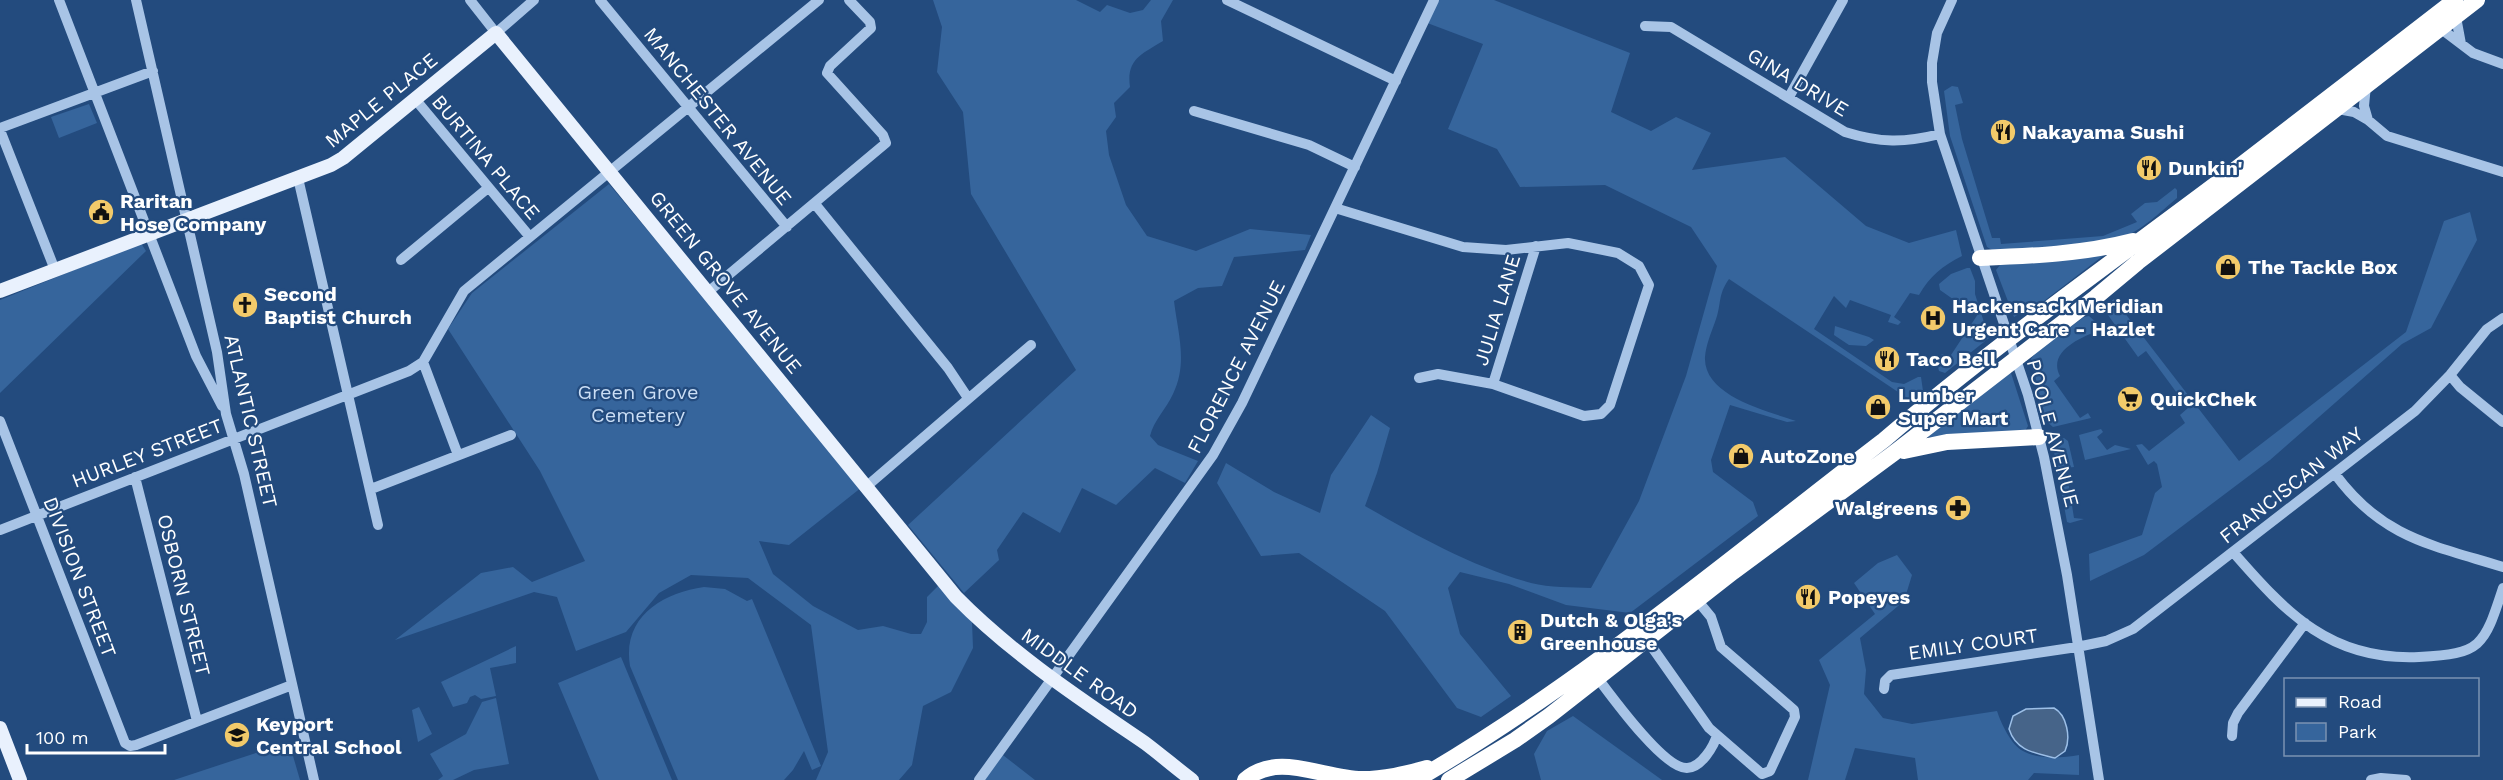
<svg xmlns="http://www.w3.org/2000/svg" width="2503" height="780" font-family="'Work Sans',sans-serif">
<rect width="100%" height="100%" fill="#234b7e"/>
<path fill="#36659c" d="M933,0H1076L1100,12L1107,5L1130,13L1143,10L1151,0H1173L1161,21L1163,41C1142,54 1126,59 1130,87L1114,103L1116,117L1106,131L1109,155L1126,205L1147,236L1196,251L1250,229L1311,235L1305,250L1234,257L1222,286L1198,288L1174,301C1178,334 1188,363 1173,394C1166,409 1154,420 1150,436L1158,445L1198,461L1185,483L1155,468L1116,505L1082,488L1060,533L1023,512L997,550L999,560L964,593L908,525L1076,370L971,194L963,112L937,72L942,27Z
M1432,0H1494L1630,53L1611,112L1651,131L1676,117L1711,133L1692,170L1785,157L1866,226L1909,243L1956,230L1962,256C1942,266 1930,276 1919,295L1910,293L1894,317L1901,322L1898,325L1888,322L1891,315L1850,300L1846,308L1834,296L1814,329L1892,382L1904,384L1918,377H1921L1923,391L1913,402L1729,279C1717,296 1722,304 1715,322C1711,333 1706,345 1705,357C1703,396 1767,411 1796,421L1787,422L1730,405L1711,460L1713,472L1753,502L1758,516L1630,613L1566,605L1509,584L1460,572L1448,588L1460,634L1511,696L1481,717L1457,708L1385,611L1299,553L1261,556L1217,483L1226,463L1274,492L1320,513L1331,475L1371,415L1390,428L1377,473L1365,506C1417,536 1473,567 1531,583C1550,588 1572,587 1591,588L1639,501L1686,376L1717,266L1691,227L1605,185L1520,187L1497,149L1448,129L1483,44L1422,21Z
M1952,86L1958,87L1963,103L1955,105L1962,139L1992,238H2000L2001,244L2103,236L2137,222L2131,214L2145,203L2157,202L2175,188L2177,190V198C2160,212 2142,231 2120,238C2082,251 2032,248 1992,250L1987,247L1950,136L1944,91Z
M89,104L97,123L59,138L51,117Z
M609,184L862,487L789,545L759,541L773,574L813,606L858,630L883,626L911,634H921L927,622V597L938,586L972,622L973,648L951,692L923,706L912,765L899,780H816L828,752L811,625L748,578L691,575L659,593L626,632L576,651L557,597L534,592L395,640L481,573L513,567L532,582L585,561L540,471L448,329L472,293Z
M2470,212L2477,240L2431,328L2402,344L2270,460L2144,555L2090,581L2089,554L2142,535L2155,493L2162,487L2157,464L2154,461L2148,465L2136,445L2142,444L2149,451L2185,423L2180,415L2188,408L2146,351L2138,357L2103,308L2114,299L2239,461L2406,332L2444,221Z
M141,243L146,251L0,393V300Z
M2104,255L2027,314L2024,311L2014,317L1996,270L2000,265Z
M1967,268H1970L1975,281V294L1989,338L1945,373L1939,371L1937,362L1942,354L1951,355L1978,314L1969,313L1967,309L1940,290L1939,284L1951,274Z
M2089,316L2098,324V331C2081,337 2047,352 2060,376L2054,381L2080,418L2088,413L2091,418L2053,427L2046,421L2031,359L2036,352L2084,317Z
M1835,326L1869,337L1874,340L1866,346L1849,345L1834,335Z
M2007,373H2011L2028,426L2025,431L2012,436L1928,437Z
M2101,429L2103,432L2097,437L2107,450L2115,445L2131,449L2085,460L2079,435Z
M2064,438L2068,441L2074,467L2066,468L2074,518L2084,519L2070,523L2067,522L2053,446L2055,441Z
M1897,555L1912,575L1904,601L1860,638L1866,670L1864,694L1883,718L1912,724L1997,711C2001,723 2011,745 2023,751C2038,760 2063,758 2079,755V775L2034,773L2028,780H1918L1915,758L1855,748L1845,780H1808L1830,685L1819,660L1875,614L1854,583L1878,563Z
M704,587L725,589L747,601L752,599L821,766L812,770L804,751L793,770L784,780H678L630,666C622,617 662,593 704,587Z
M516,646V663L490,668L496,696L481,699L475,695L470,697L467,703L453,707L441,682Z
M621,657L672,780H599L558,683Z
M496,698L509,764L474,770L453,780H438L443,776L430,754L466,734L482,702Z
M419,707L432,734L418,742L412,710Z
M1573,716L1662,780H1541L1534,754L1547,731Z
M283,744L291,749L300,780H174Z
M999,752L1035,780H978Z"/>
<path fill="#466489" stroke="#9cbfe7" stroke-width="1.5" d="M2054,708C2067,715 2071,738 2065,751L2055,758C2035,753 2016,751 2009,729L2013,716L2026,709Z"/>
<g fill="none" stroke-linecap="round" stroke-linejoin="round">
<path stroke="#a8c4e6" stroke-width="10" d="M59,0L196,356L222,406
M136,0L217,352L226,414L244,474L314,780
M470,0L496,33L534,0
M600,0L787,227
M1227,0L1396,81
M1952,0L1937,33L1932,63V82L1940,134L2028,395L2044,457L2067,575L2099,780
M2456,17L2461,44
M1645,26L1671,27L1845,132C1880,143 1904,143 1940,134
M2440,28L2473,53L2503,64
M2366,85L2364,106L2368,120
M1789,97L1843,0
M415,99L530,237
M2338,109L2354,112L2368,120L2387,136L2503,172
M1194,111L1309,145L1355,167
M0,128L153,71
M0,130L55,270
M298,178L378,525
M815,204L948,368L968,398
M1335,208L1463,247L1506,250L1568,243L1618,253L1639,266L1649,285L1610,405L1601,414L1584,416L1493,384L1438,374L1419,378
M401,260L488,188
M708,292L886,143L883,135L827,73L830,66L871,28L870,22L849,0
M423,362L458,455
M2450,375L2460,387L2503,422
M1493,384L1536,246
M0,421L125,743L130,746L136,745L292,685
M2335,474C2382,538 2432,545 2503,567
M135,477L197,721
M867,486L1031,345
M371,489L511,435
M0,530L409,371L423,362L464,291L819,0
M2233,552C2287,614 2331,661 2419,657C2482,654 2484,646 2503,588
M1647,640L1709,728L1762,774L1770,771L1795,717L1794,710L1721,647L1711,617L1697,600
M1597,677C1612,697 1664,769 1687,768C1701,768 1714,746 1717,735
M1884,689L1885,681L1891,675L2077,647L2106,641L2133,629L2415,411L2450,375L2487,329L2503,318
M2232,736L2233,723L2238,713L2305,623
M979,780L1213,455L1242,403L1434,0
M2371,780L2381,778L2406,780"/>
<path stroke="#e9f1fd" stroke-width="14" d="M0,291L331,165L343,158L496,33L956,597C1012,654 1079,698 1145,743C1161,755 1176,768 1192,780
M0,728L20,780"/>
<path stroke="#fff" stroke-width="16" d="M1980,258C2031,256 2083,254 2133,241
M1904,451L1947,442L2039,437
M1245,780C1278,751 1324,779 1362,779C1385,779 1405,774 1427,768
M1416,780C1583,683 1731,557 1884,440C1996,344 2118,258 2236,169C2309,113 2382,56 2455,0
M1449,780L1515,740L1549,716L1733,572L1894,453L2096,297L2138,262L2477,0"/>
</g>
<defs>
<g id="restaurant-disc" transform="scale(1.35)"><circle r="9.5" fill="#f2ca6a" stroke="#234b7e"/><path d="M-5-6h1v4h1v-4h1v4h1v-4h1v5L-1.5 .5V6h-2V.5L-5-1ZM5-6V6H3V1.5H1.5Q1.5-4 5-6Z" fill="#111"/></g>
<g id="civic-disc" transform="scale(1.35)"><circle r="9.5" fill="#f2ca6a" stroke="#234b7e"/><path d="M-.6-6.5H3V-4.5H.6V-3L4-1V1h2V6H-6V1h2V-1L-.6-3ZM-1.2 2.5V6h2.4V2.5Z" fill="#111"/></g>
<g id="shop-disc" transform="scale(1.35)"><circle r="9.5" fill="#f2ca6a" stroke="#234b7e"/><path d="M-5-2.5h2.3a2.7 3.5 0 0 1 5.4 0H5L5.5 6h-11ZM-1.5-2.5h3a1.5 2.3 0 0 0-3 0Z" fill="#111"/></g>
<g id="church-disc" transform="scale(1.35)"><circle r="9.5" fill="#f2ca6a" stroke="#234b7e"/><path d="M-1.2-6h2.4v3.5h3.3v2.4h-3.3V6h-2.4V-.1h-3.3v-2.4h3.3Z" fill="#111"/></g>
<g id="hospital-disc" transform="scale(1.35)"><circle r="9.5" fill="#f2ca6a" stroke="#234b7e"/><path d="M-5-5h3v3.5h4V-5h3V5h-3V1.5h-4V5h-3Z" fill="#111"/></g>
<g id="supermarket-disc" transform="scale(1.35)"><circle r="9.5" fill="#f2ca6a" stroke="#234b7e"/><path d="M-6-5.5h2.5l.6 2H6L4.5 2H-2.5L-4.4-4H-6ZM-1.5 3.2a1.3 1.3 0 1 0 .1 0ZM3 3.2a1.3 1.3 0 1 0 .1 0Z" fill="#111"/></g>
<g id="pharmacy-disc" transform="scale(1.35)"><circle r="9.5" fill="#f2ca6a" stroke="#234b7e"/><path d="M-2-6h4v4h4v4h-4v4h-4v-4h-4v-4h4Z" fill="#111"/></g>
<g id="building-disc" transform="scale(1.35)"><circle r="9.5" fill="#f2ca6a" stroke="#234b7e"/><path d="M-4-6H4V6H1V3H-1V6H-4ZM-2.5-4.3h1.7v1.8h-1.7ZM.8-4.3h1.7v1.8H.8ZM-2.5-1h1.7V.8h-1.7ZM.8-1h1.7V.8H.8Z" fill="#111"/></g>
<g id="school-disc" transform="scale(1.35)"><circle r="9.5" fill="#f2ca6a" stroke="#234b7e"/><path d="M0-5L7-2L0 1L-7-2ZM-4 1L0 2.5L4 1V4Q0 6-4 4Z" fill="#111"/></g>
</defs>
<g fill-rule="evenodd">
<use href="#restaurant-disc" x="2003" y="132"/>
<use href="#restaurant-disc" x="2149" y="168"/>
<use href="#civic-disc" x="101" y="212"/>
<use href="#shop-disc" x="2228" y="267"/>
<use href="#church-disc" x="245" y="305"/>
<use href="#hospital-disc" x="1933" y="318"/>
<use href="#restaurant-disc" x="1887" y="359"/>
<use href="#supermarket-disc" x="2130" y="399"/>
<use href="#shop-disc" x="1878" y="407"/>
<use href="#shop-disc" x="1741" y="456"/>
<use href="#pharmacy-disc" x="1958" y="508"/>
<use href="#restaurant-disc" x="1808" y="597"/>
<use href="#building-disc" x="1520" y="632"/>
<use href="#school-disc" x="237" y="735"/>
</g>
<g text-anchor="middle" stroke-width="4.5" stroke-linejoin="round" paint-order="stroke">
<g font-size="20" fill="#fff" stroke="#234b7e">
<text transform="translate(1798 82) rotate(31)" y="7">GINA DRIVE</text>
<text transform="translate(381 100) rotate(-39)" y="7">MAPLE PLACE</text>
<text transform="translate(718 116) rotate(51)" y="7">MANCHESTER AVENUE</text>
<text transform="translate(486 157) rotate(50)" y="7">BURTINA PLACE</text>
<text transform="translate(726 282) rotate(51)" y="7">GREEN GROVE AVENUE</text>
<text transform="translate(1497 310) rotate(-73)" y="7">JULIA LANE</text>
<text transform="translate(1236 367) rotate(-63)" y="7">FLORENCE AVENUE</text>
<text transform="translate(251 421) rotate(77)" y="7">ATLANTIC STREET</text>
<text transform="translate(2053 433) rotate(75)" y="7">POOLE AVENUE</text>
<text transform="translate(147 453) rotate(-21)" y="7">HURLEY STREET</text>
<text transform="translate(2291 485) rotate(-38)" y="7">FRANCISCAN WAY</text>
<text transform="translate(80 577) rotate(69)" y="7">DIVISION STREET</text>
<text transform="translate(184 595) rotate(76)" y="7">OSBORN STREET</text>
<text transform="translate(1973 644) rotate(-8)" y="7">EMILY COURT</text>
<text transform="translate(1080 673) rotate(36)" y="7">MIDDLE ROAD</text>
</g>
<g font-size="20" font-weight="bold" fill="#fff" stroke="#234b7e" text-anchor="start">
<text x="2022" y="139">Nakayama Sushi</text>
<text x="2168" y="175">Dunkin'</text>
<text x="120" y="208">Raritan<tspan x="120" dy="23">Hose Company</tspan></text>
<text x="2248" y="274">The Tackle Box</text>
<text x="264" y="301">Second<tspan x="264" dy="23">Baptist Church</tspan></text>
<text x="1952" y="313">Hackensack Meridian<tspan x="1952" dy="23">Urgent Care - Hazlet</tspan></text>
<text x="1906" y="366">Taco Bell</text>
<text x="1898" y="402">Lumber<tspan x="1898" dy="23">Super Mart</tspan></text>
<text x="2150" y="406">QuickChek</text>
<text x="1760" y="463">AutoZone</text>
<text x="1938" y="515" text-anchor="end">Walgreens</text>
<text x="1828" y="604">Popeyes</text>
<text x="1540" y="627">Dutch &amp; Olga's<tspan x="1540" dy="23">Greenhouse</tspan></text>
<text x="256" y="731">Keyport<tspan x="256" dy="23">Central School</tspan></text>
</g>
<g font-size="20" fill="#cbdef5" stroke="#234b7e">
<text x="638" y="399">Green Grove<tspan x="638" dy="23">Cemetery</tspan></text>
</g>
</g>
<rect x="2284" y="678" width="195" height="78" fill="#234b7e" stroke="#7b93b2" stroke-width="1.5"/>
<rect x="2296" y="698" width="30" height="9" fill="#e9f1fd" stroke="#7b93b2" stroke-width="1.5"/>
<text x="2338" y="708" font-size="18" fill="#ffffff">Road</text>
<rect x="2296" y="723" width="30" height="18" fill="#36659c" stroke="#7b93b2" stroke-width="1.5"/>
<text x="2338" y="738" font-size="18" fill="#ffffff">Park</text>
<path d="M27 744v9h138v-9" fill="none" stroke="#ffffff" stroke-width="3"/>
<text x="36" y="744" font-size="18" fill="#ffffff" stroke="#234b7e" stroke-width="4.5" paint-order="stroke">100 m</text>
</svg>
